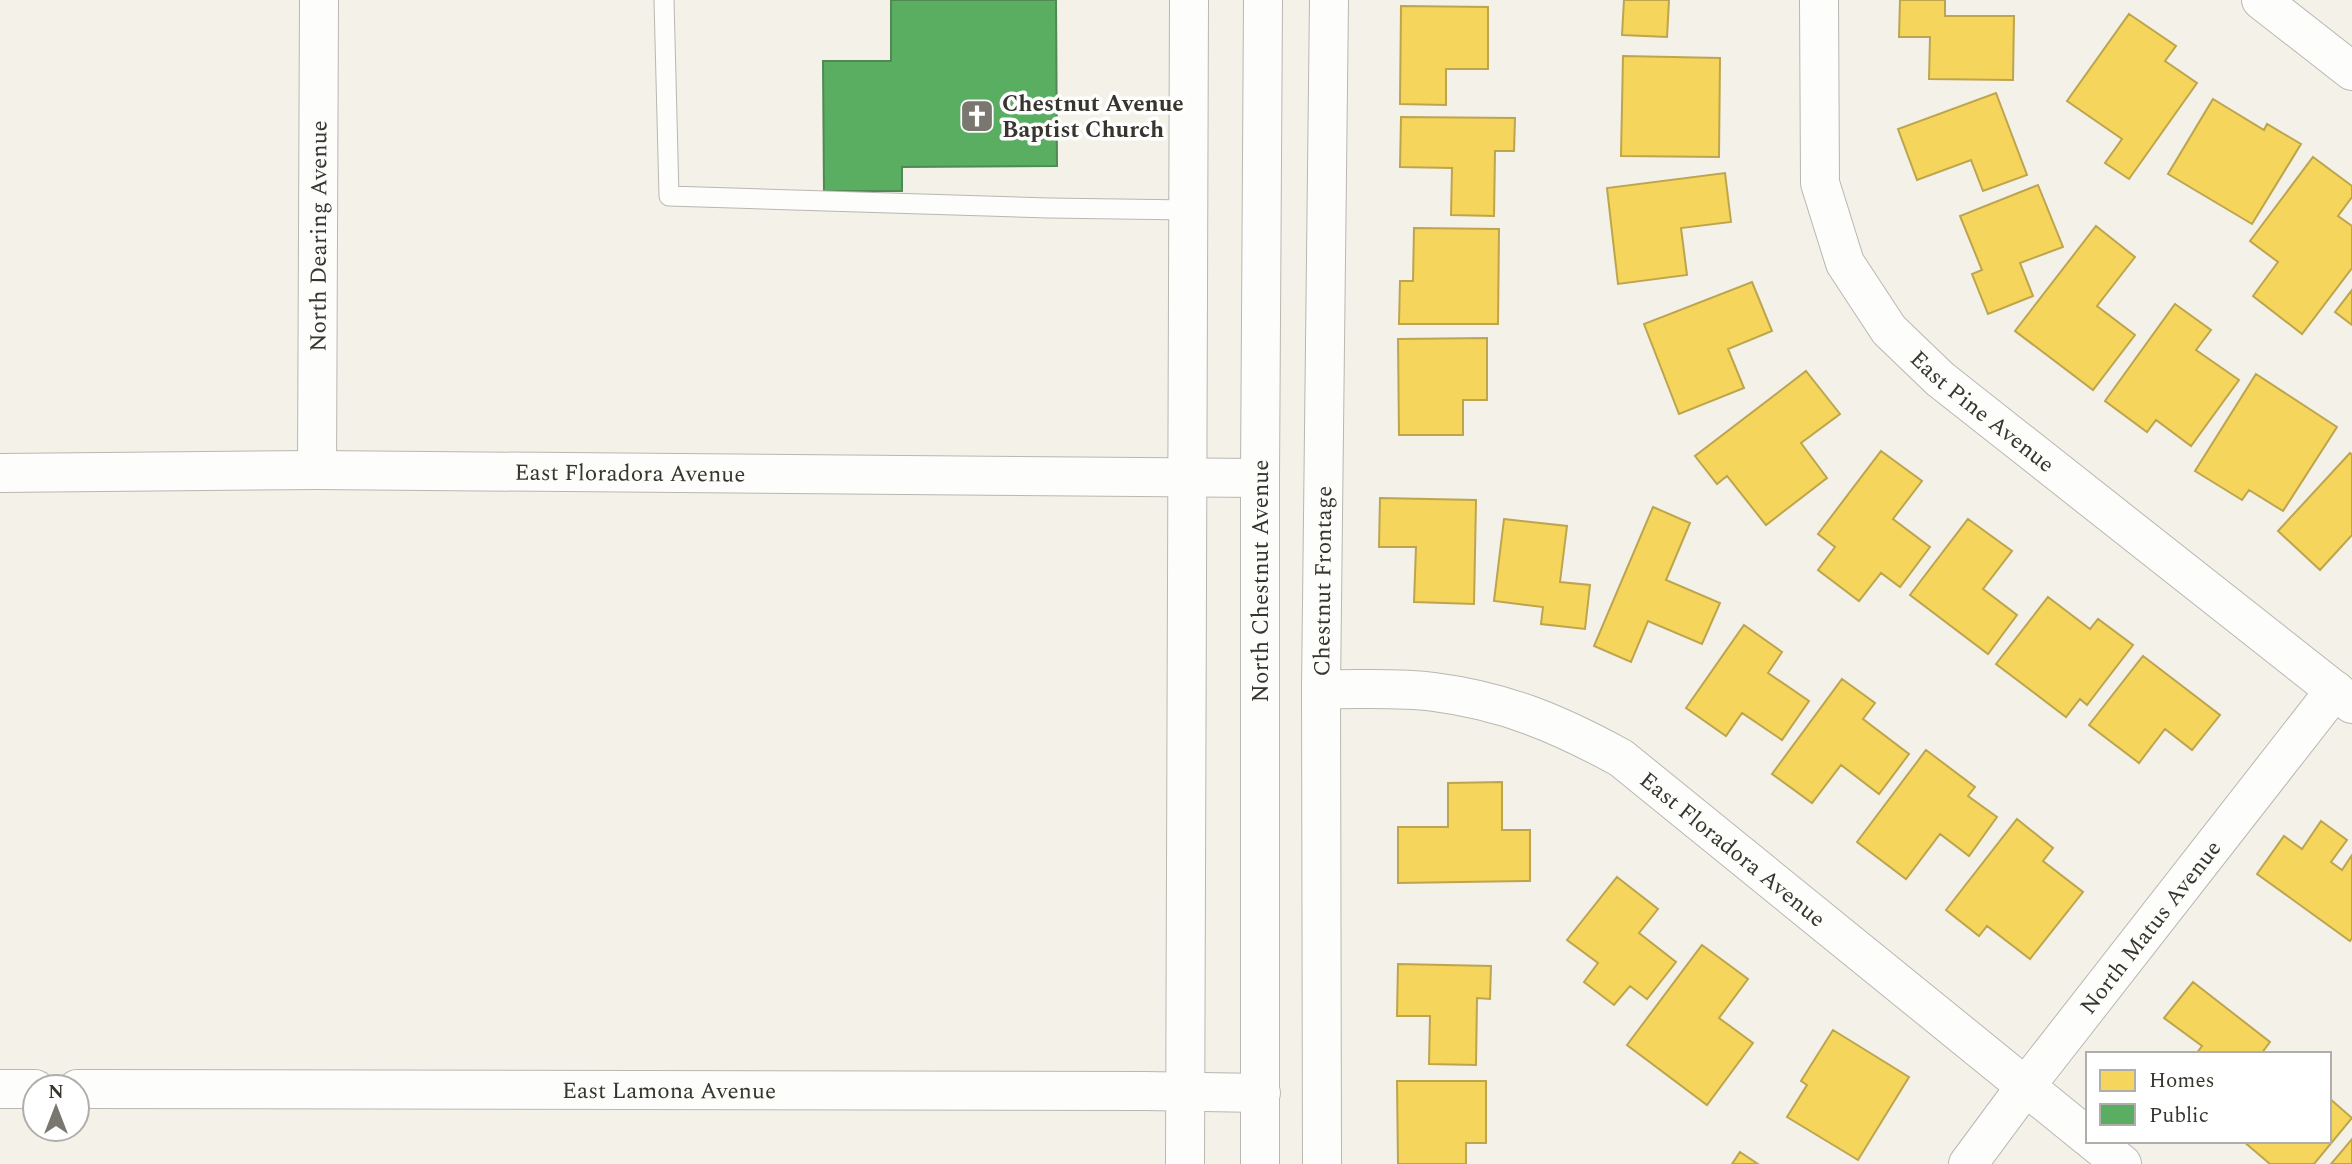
<svg xmlns="http://www.w3.org/2000/svg" width="2352" height="1164" font-family="Spectral,serif">
<rect width="100%" height="100%" fill="#f3f1e8"/>
<path fill="#f6d55c" stroke="#bda54e" stroke-width="2" d="M1624,0H1669L1667,37L1622,35Z
M1900,0H1945V16H2014L2013,80L1929,79L1930,37H1899Z
M1401,6L1488,7V69H1446V105L1400,104Z
M2129,14L2176,46L2165,61L2197,83L2129,179L2105,163L2122,139L2067,101Z
M1623,56L1720,58L1719,157L1621,156Z
M1996,93L2027,175L1983,191L1971,160L1917,180L1898,129Z
M2213,99L2264,130L2267,124L2301,144L2252,224L2168,174Z
M1401,117L1515,118L1514,151H1495L1494,216L1451,215L1452,168L1400,167Z
M2313,157L2352,186V197L2338,216L2352,226V268L2302,334L2253,296L2278,262L2250,241Z
M1725,173L1731,222L1681,228L1687,275L1618,284L1607,188Z
M2038,185L2063,247L2020,263L2033,296L1988,314L1972,274L1982,270L1960,216Z
M2096,226L2135,257L2097,306L2135,335L2093,390L2015,331Z
M1414,228L1499,229L1498,324H1399L1400,281H1413Z
M1752,282L1772,331L1728,349L1744,388L1679,414L1644,324Z
M2352,290V325L2335,312Z
M2175,304L2211,330L2196,350L2239,380L2191,446L2156,420L2147,432L2105,401Z
M1487,338V400H1463V435H1399L1398,339Z
M1806,371L1840,414L1801,443L1827,478L1766,525L1727,476L1717,484L1695,456Z
M2256,374L2337,427L2283,511L2249,490L2242,500L2195,471Z
M1881,451L1922,481L1893,519L1930,547L1900,587L1881,573L1859,601L1818,570L1835,547L1818,534Z
M2350,453L2352,455V535L2320,570L2278,531Z
M1380,498L1476,500L1474,604L1414,602L1416,547H1379Z
M1653,507L1690,523L1666,580L1720,603L1702,644L1648,621L1631,662L1594,646Z
M1504,519L1567,526L1560,582L1590,585L1585,629L1541,624L1543,607L1494,601Z
M1968,519L2012,551L1983,589L2017,615L1988,654L1910,595Z
M2048,597L2090,629L2098,619L2133,645L2087,705L2080,699L2066,717L1996,664Z
M1744,625L1782,652L1768,673L1809,701L1782,740L1742,713L1726,736L1686,708Z
M2143,656L2220,715L2192,750L2165,729L2139,763L2089,725Z
M1842,679L1875,703L1863,719L1909,754L1879,794L1841,765L1812,803L1772,774Z
M1926,750L1975,787L1968,796L1997,817L1969,856L1940,834L1906,879L1857,842Z
M1502,782V830H1530V881L1398,883V827H1448V783Z
M2017,819L2053,848L2043,861L2083,892L2030,959L1987,926L1979,936L1946,910Z
M2321,821L2347,840L2331,862L2342,870L2352,855V938L2350,941L2257,874L2284,836L2302,849Z
M1617,877L1658,909L1639,933L1676,962L1647,999L1630,986L1614,1005L1584,982L1598,963L1567,940Z
M1702,945L1748,979L1719,1018L1753,1043L1707,1105L1627,1045Z
M1398,964L1491,966L1490,999L1477,998L1476,1065L1429,1064L1430,1016H1397Z
M2193,982L2270,1042L2261,1054H2196L2202,1046L2164,1018Z
M1833,1030L1909,1077L1858,1160L1787,1117L1807,1085L1801,1081Z
M1397,1081H1486V1143H1466V1164H1398Z
M2329,1098L2352,1118L2314,1164H2270L2243,1141H2329Z
M2352,1139V1164H2331Z
M1740,1152L1758,1164H1732Z"/>
<path fill="#5aae61" stroke="#508a52" stroke-width="2" d="M891,0H1056L1057,166L902,167V191H824L823,61H891Z"/>
<g fill="none" stroke-linecap="round" stroke-linejoin="round">
<g stroke="#b9b7b0" stroke-width="21">
<path id="service" d="M664,0L669,196L1049,208L1189,210"/>
</g>
<g stroke="#b9b7b0" stroke-width="40">
<g id="minor">
<path id="s1" d="M1819,0L1820,183L1845,263L1889,330L1940,379L2352,704"/>
<path d="M2261,0L2352,71"/>
<path id="s2" d="M317,470L319,0"/>
<path id="s3" d="M0,473L317,470L1260,478"/>
<path id="s4" d="M1321,689C1358,690 1397,687 1434,692C1505,701 1559,724 1621,758L2088,1137"/>
<path d="M0,1089H35"/>
<path id="s5" d="M77,1089L1145,1091L1261,1093"/>
<path d="M2093,1141L2122,1164"/>
<path id="s6" d="M1322,1164L1321,689L1329,0"/>
<path id="s7" d="M1968,1164L2025,1087L2335,690"/>
</g>
</g>
<g stroke="#b9b7b0" stroke-width="40">
<g id="secondary">
<path d="M1185,1164L1189,0"/>
<path id="s8" d="M1260,1164V478L1263,0"/>
</g>
</g>
<use href="#service" stroke="#fdfdfc" stroke-width="19"/>
<use href="#minor" stroke="#fdfdfc" stroke-width="38"/>
<use href="#secondary" stroke="#fdfdfc" stroke-width="38"/>
</g>
<defs>
<g id="church-square" transform="scale(1.75)"><rect x="-9" y="-9" width="18" height="18" rx="4" fill="#79776f" stroke="#fff"/><path d="M-1.2-6h2.4v3.5h3.3v2.4h-3.3V6h-2.4V-.1h-3.3v-2.4h3.3Z" fill="#fff"/></g>
</defs>
<g fill-rule="evenodd">
<use href="#church-square" x="977" y="116"/>
</g>
<g text-anchor="middle" stroke-width="7" stroke-linejoin="round" paint-order="stroke">
<g font-size="23" font-weight="bold" fill="#37352e" stroke="#fff" text-anchor="start">
<text x="1002" y="111">Chestnut Avenue<tspan x="1002" dy="26">Baptist Church</tspan></text>
</g>
<g font-size="23" fill="#37352e" stroke="#fff">
<text dy="8" stroke="none"><textPath href="#s2" startOffset="234">North Dearing Avenue</textPath></text>
<text dy="8" stroke="none"><textPath href="#s1" startOffset="471">East Pine Avenue</textPath></text>
<text dy="8" stroke="none"><textPath href="#s3" startOffset="630">East Floradora Avenue</textPath></text>
<text dy="8" stroke="none"><textPath href="#s8" startOffset="583">North Chestnut Avenue</textPath></text>
<text dy="8" stroke="none"><textPath href="#s6" startOffset="583">Chestnut Frontage</textPath></text>
<text dy="8" stroke="none"><textPath href="#s4" startOffset="457">East Floradora Avenue</textPath></text>
<text dy="8" stroke="none"><textPath href="#s7" startOffset="299">North Matus Avenue</textPath></text>
<text dy="8" stroke="none"><textPath href="#s5" startOffset="592">East Lamona Avenue</textPath></text>
</g>
</g>
<rect x="2086" y="1052" width="245" height="91" fill="#ffffff" stroke="#afaeab" stroke-width="2"/>
<rect x="2100" y="1070" width="35" height="21" fill="#f6d55c" stroke="#afaeab" stroke-width="2"/>
<text x="2149" y="1087" font-size="21" fill="#37352e">Homes</text>
<rect x="2100" y="1104" width="35" height="21" fill="#5aae61" stroke="#afaeab" stroke-width="2"/>
<text x="2149" y="1122" font-size="21" fill="#37352e">Public</text>
<g transform="translate(56 1108)"><circle r="33" fill="#ffffff" stroke="#afaeab" stroke-width="2"/>
<path d="M0-5L12 26L0 18L-12 26Z" fill="#79776f"/>
<text y="-10" font-size="19" font-weight="bold" text-anchor="middle" fill="#37352e">N</text>
</g>
</svg>
